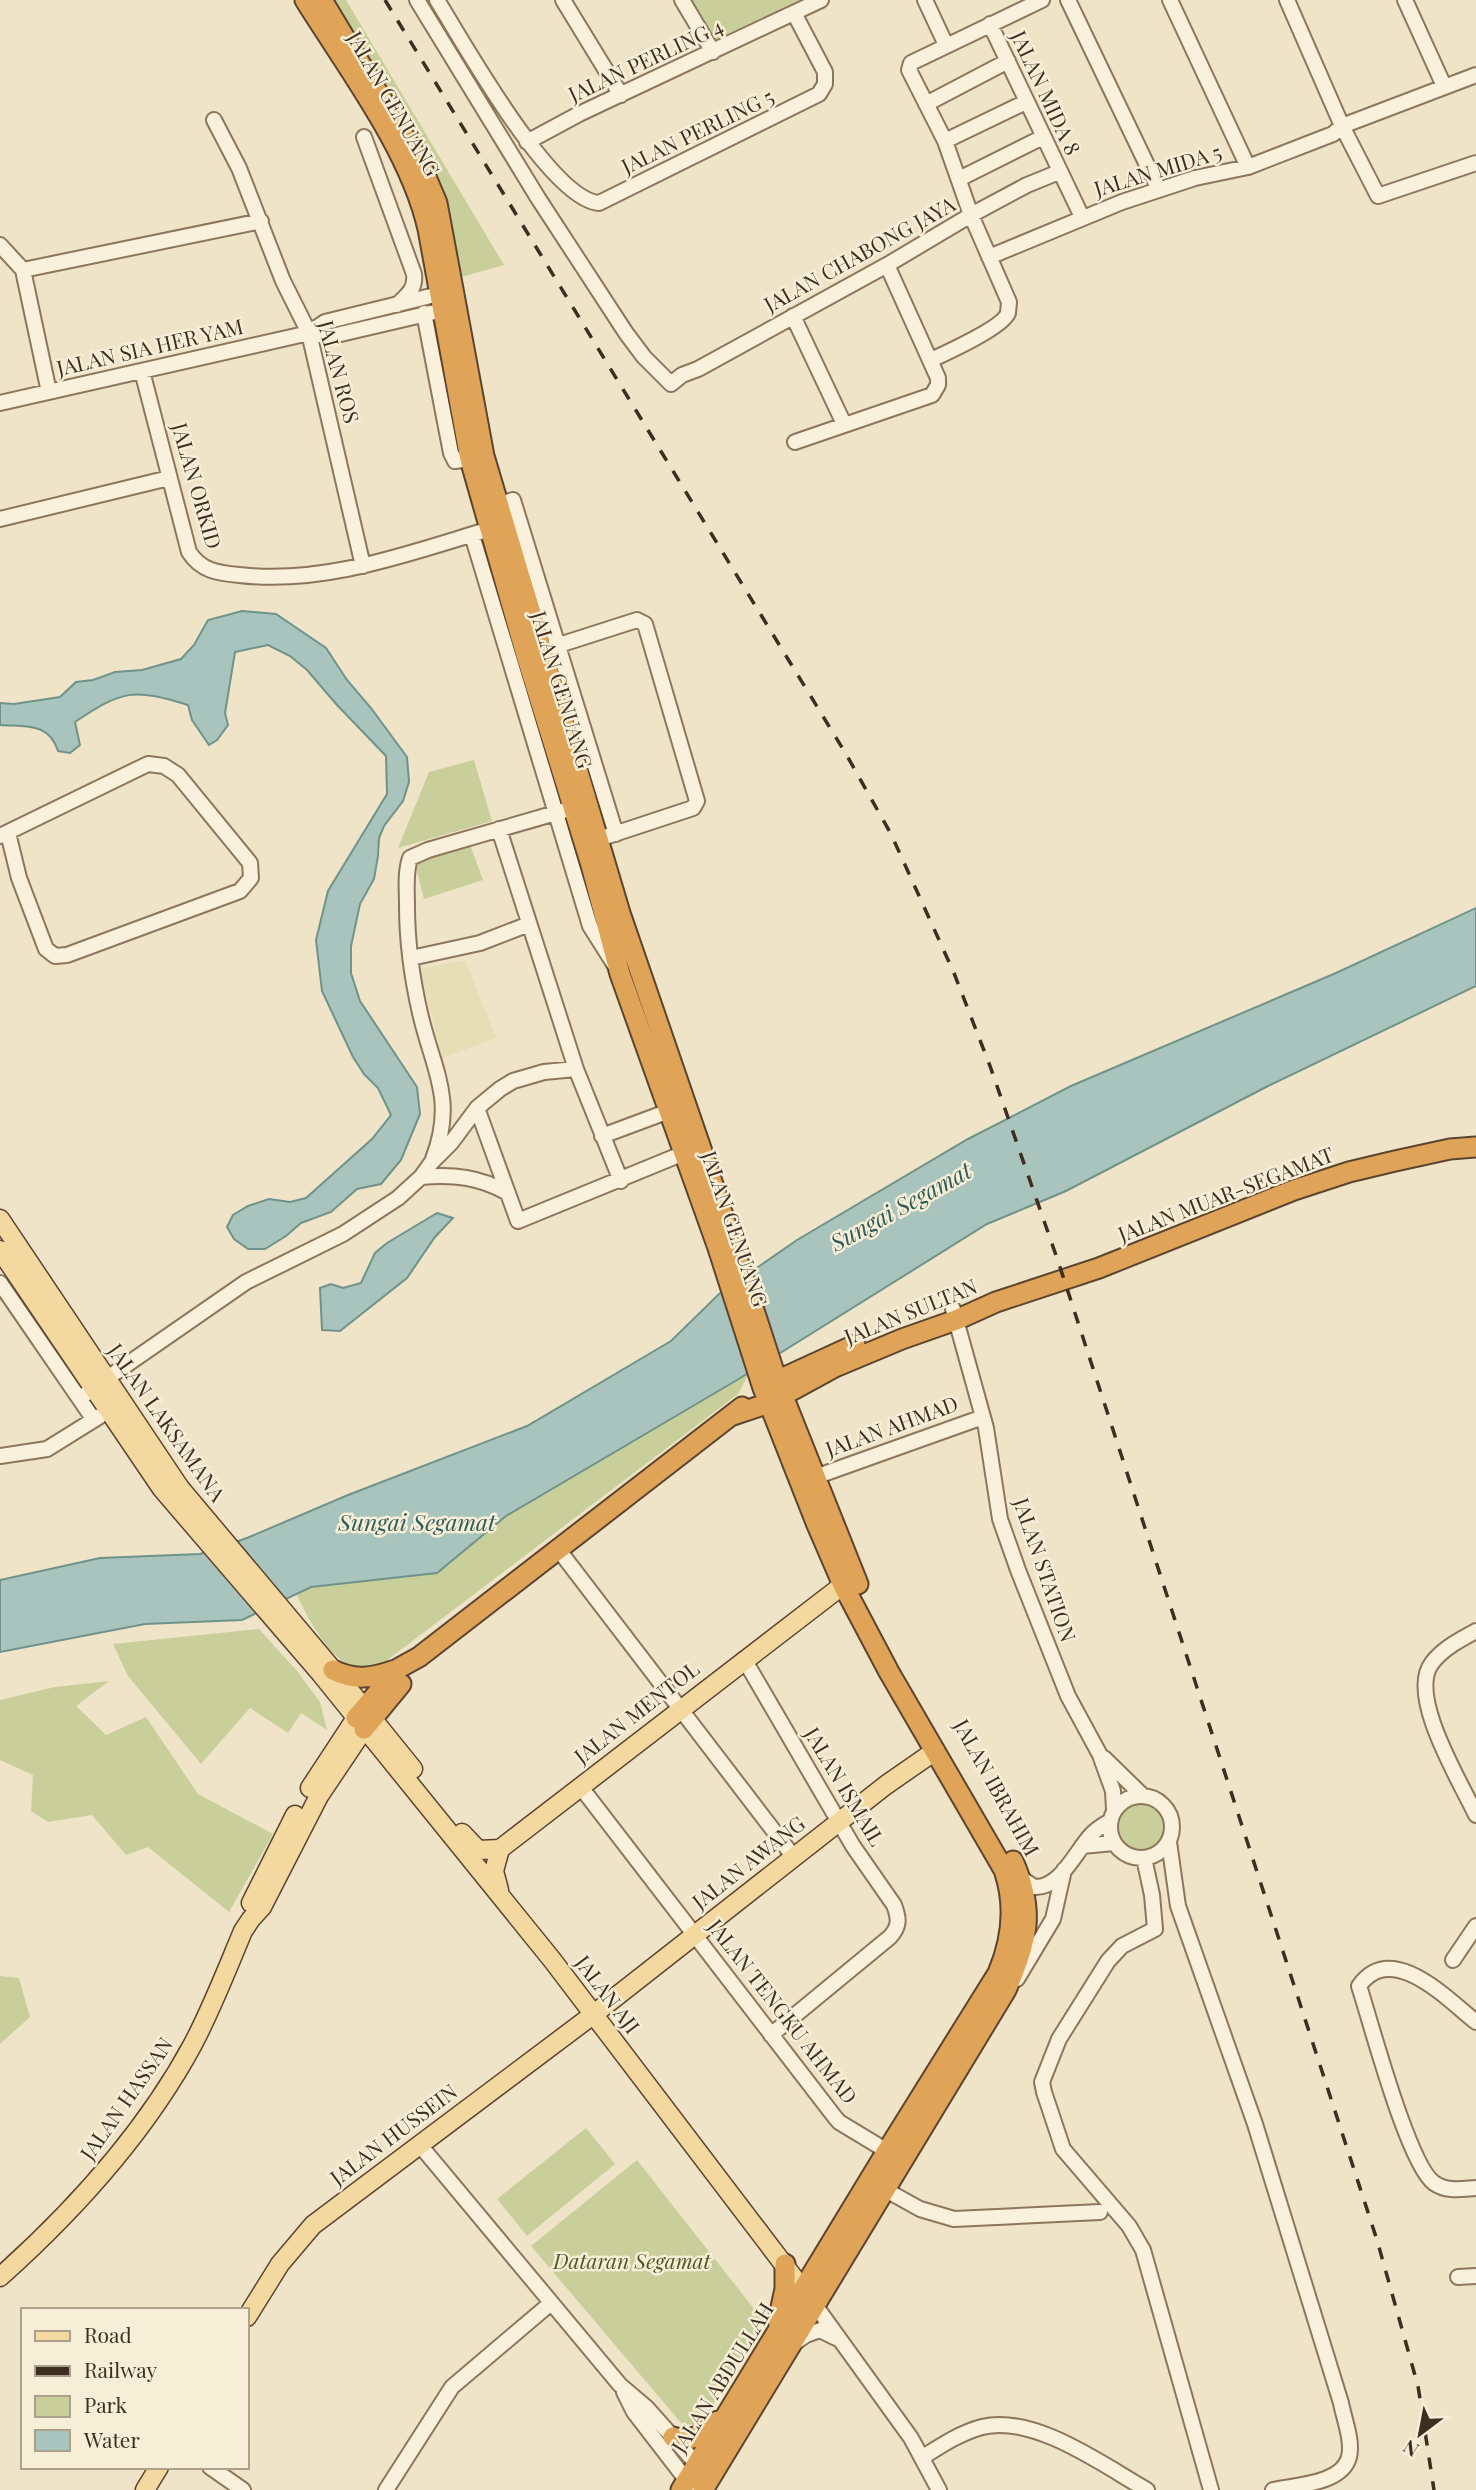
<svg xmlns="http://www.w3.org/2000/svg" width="1476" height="2490" font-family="'Playfair Display',serif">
<rect width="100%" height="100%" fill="#f0e4c8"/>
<path fill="#e6deb5" d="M465,960L496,1038L442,1058L420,969Z"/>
<path fill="#c9cf9b" d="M332,0H346L504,265L458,278L450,221L439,180Z
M688,0H800L714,41Z
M474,760L492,821L398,848L429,772Z
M470,845L483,880L424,899L415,863Z
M751,1370L738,1394L369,1674C333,1667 311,1625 297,1595L311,1587L437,1573L506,1516Z
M259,1629L297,1671L320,1702L327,1730L301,1713L288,1733L250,1708L201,1764L128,1676L113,1644Z
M109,1681L76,1706L106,1735L146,1717L198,1794L273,1834L229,1912L148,1847L126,1855L92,1815L48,1822L31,1811L33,1775L0,1760V1700L55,1687Z
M1119 1827a23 23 0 1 1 46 0a23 23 0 1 1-46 0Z
M0,1976L19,1978L30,2017L0,2044Z
M586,2128L615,2164L527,2236L497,2199Z
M637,2160L762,2319L702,2425L682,2424L531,2246Z"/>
<path fill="#a9c4bc" stroke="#6f938a" stroke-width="2" d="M242,611L276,614L326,648L347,680L371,708L407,757L409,782L403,801L384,826L379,838L378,856L374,879L360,904L351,946V973L360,1001L417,1087L420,1114L401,1160L381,1184L357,1189L331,1212L301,1223L286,1236L265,1249H248L234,1239L227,1227L233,1215L248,1206L269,1199L290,1202L306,1198L372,1139L391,1115L378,1088L364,1074L353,1057L322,991L316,940L328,891L387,794L386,756L337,705L307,670L290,656L268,645L235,652L225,713L228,725L217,740L209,745L192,720L188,705C133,688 123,690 75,722L80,745L70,753L58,751C49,722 25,727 0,725V703L14,704L60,697L76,682L93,680L115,672L142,670L181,659L194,645L208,620Z
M1476,908V986L1268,1086L1066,1191L987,1224L737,1380L506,1516L437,1573L311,1587L242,1620L145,1624L0,1652V1580L100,1558L200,1554L247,1538L348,1495L527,1426L671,1341L719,1294L797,1240L968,1139L1071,1086L1336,973Z
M437,1213L453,1218L435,1237L407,1278L340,1331L322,1330L320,1288L331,1284L343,1288L361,1283L375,1253L387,1243Z"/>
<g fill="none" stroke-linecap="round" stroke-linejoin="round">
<g stroke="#8d765c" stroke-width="18">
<path id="minor" d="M417,0L538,198L626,333L644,357L671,384L682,375L698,369L887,265L971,215L1009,302C1009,303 1008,312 1008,313C1003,327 946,353 931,360
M437,0C464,43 550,199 599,203L819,94L825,84V72L794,13
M563,0L621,95
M682,0L713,52
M925,0L946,45
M1042,0L911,63L909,70L945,141L971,215L1027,185L1059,172
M1068,0L1159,190
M1170,0L1248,167
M1287,0L1342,126L1378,196L1476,163
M1405,0L1444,86
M990,24L1082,217
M926,104L1008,61
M214,120L239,168L283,281L309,333L363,566
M364,137L414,274C416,289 407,295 397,305
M945,141L1026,102
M527,142L579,114L821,0
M959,179L1043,137
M0,245L23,270L49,392
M989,257L1122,202L1195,178L1248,167L1333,134L1342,126L1476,75
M23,270L261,221
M424,313L451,453L455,461L470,459
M793,316L844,424
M309,333L325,322L447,292
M142,371L189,552C201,571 218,573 239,575C325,585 409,553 490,529
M0,403L309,333L332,336L452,308
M795,442L932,395L938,385V378L887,265
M498,505L513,500L616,834
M0,519L169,478
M472,535L590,926L614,964
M534,653L637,620L645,624L697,801L693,808L599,839
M499,829L576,1069L621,1181
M0,836L148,764L164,766L178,775L250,863L251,878L240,891L67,955L55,956L46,949L19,878L8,833
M411,958L480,943L529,924
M477,1108L518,1221L684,1153
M602,1136L669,1111
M433,1159C456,1099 433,1070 420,1013C412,978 407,942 407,906C407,890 405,873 410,858L428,850L573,808
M421,1177C454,1174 479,1177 508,1193
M0,1283L94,1420
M953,1309L986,1428L1000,1519L1018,1570L1068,1696L1100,1755L1113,1791L1114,1810
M80,1399L93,1388L246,1282L343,1234L398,1198L421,1177L431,1163L451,1143L477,1108L500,1089L513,1081L544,1072L576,1069
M0,1456L47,1449L100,1416
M815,1477L983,1417
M558,1549L793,1856
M1476,1631C1461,1639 1442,1649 1432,1663C1407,1695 1460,1781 1476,1815
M744,1659L853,1846L894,1905C899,1918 900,1926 890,1937L771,2035
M1104,1758L1142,1795
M580,1786L834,2116L839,2122L887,2151
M1110 1827a31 31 0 1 1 62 0a31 31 0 1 1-62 0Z
M1169,1842L1178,1906L1255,2124L1341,2403C1344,2419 1353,2441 1349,2457C1342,2484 1296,2485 1273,2490
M1082,1846L1114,1843
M1144,1858L1152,1895L1155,1929L1122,1946L1108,1961L1059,2039L1042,2082L1044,2092L1063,2149L1129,2226L1143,2250L1211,2490
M1021,1878L1034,1887C1060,1889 1076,1851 1091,1835C1096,1829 1103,1825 1110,1821
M1453,1960L1476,1926
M1017,1979L1053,1919L1064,1870
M1476,2022C1447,1999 1392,1940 1359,1986C1371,2023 1408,2164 1434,2183C1447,2192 1461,2189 1476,2188
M419,2144L620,2385L646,2407L702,2470
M884,2189L920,2209L954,2219L1100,2212
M1458,2277L1476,2276
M815,2305L911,2438L939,2490
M796,2342L806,2335L820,2330L836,2338
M624,2392L634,2412L691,2486
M923,2457C942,2445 960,2433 982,2427C1034,2414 1103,2465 1147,2490
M210,2467L243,2490
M386,2490L452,2387L551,2303"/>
</g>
<g stroke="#5b4430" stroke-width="21">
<path id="major" d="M0,1219L180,1488L333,1670L413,1769
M0,1250L162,1489L321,1674L553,1961L810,2299
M310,1788L356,1718
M462,1833L478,1850L500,1849
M499,1890L494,1871L500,1849L843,1585
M251,1903L295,1815
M0,2277C76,2209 145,2133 193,2044C212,2008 227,1969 243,1931L251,1919L262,1907L319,1796L364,1729
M247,2317L280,2264L313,2225L594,2014L886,1785L935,1751
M145,2490L159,2467"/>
</g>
<g stroke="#5b4430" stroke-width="23">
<path id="highway" d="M305,0C348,69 410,150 428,229L470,459L526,655L591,865L620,974L718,1248L763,1388L817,1525L843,1585L889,1672L1004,1870C1016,1905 1012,1940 998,1973L887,2151L681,2490
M322,0L420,163L437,203L484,456L620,913L706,1163L777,1381L858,1584
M768,1385L855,1345
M733,1415L769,1403L835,1367L902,1339L956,1320L996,1302L1099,1268L1294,1190L1349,1172L1395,1161L1450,1149L1476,1147
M333,1670C355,1681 372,1678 395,1670
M356,1718L399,1668L419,1657L742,1407
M364,1729L401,1684
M778,2321L785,2289V2264
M673,2437C691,2444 704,2433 718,2421
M703,2490L1006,1990C1028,1941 1035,1910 1013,1861"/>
</g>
<use href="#minor" stroke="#faf1dc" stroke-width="14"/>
<use href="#major" stroke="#f3d9a0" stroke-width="18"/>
<use href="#highway" stroke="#e0a458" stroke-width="19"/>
<path stroke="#3d2e20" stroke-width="3.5" stroke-dasharray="12 12" stroke-linecap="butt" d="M385,0L846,754L891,834L954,973L990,1066L1058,1261L1377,2240L1418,2386L1434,2490"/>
</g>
<g text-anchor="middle" stroke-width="5" stroke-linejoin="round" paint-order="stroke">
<g font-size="21" fill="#3d2e20" stroke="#f7eed8">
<text transform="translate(646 61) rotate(-25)" y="7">JALAN PERLING 4</text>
<text transform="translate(1045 93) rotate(65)" y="7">JALAN MIDA 8</text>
<text transform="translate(393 104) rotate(60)" y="7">JALAN GENUANG</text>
<text transform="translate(698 132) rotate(-26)" y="7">JALAN PERLING 5</text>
<text transform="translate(1158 171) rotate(-17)" y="7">JALAN MIDA 5</text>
<text transform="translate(860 255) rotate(-29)" y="7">JALAN CHABONG JAYA</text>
<text transform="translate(150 348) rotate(-13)" y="7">JALAN SIA HER YAM</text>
<text transform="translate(338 372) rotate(75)" y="7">JALAN ROS</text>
<text transform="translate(196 486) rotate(74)" y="7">JALAN ORKID</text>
<text transform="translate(561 690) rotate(73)" y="7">JALAN GENUANG</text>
<text transform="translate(1226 1195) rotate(-21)" y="7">JALAN MUAR-SEGAMAT</text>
<text transform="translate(734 1229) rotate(71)" y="7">JALAN GENUANG</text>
<text transform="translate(911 1312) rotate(-22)" y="7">JALAN SULTAN</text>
<text transform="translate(166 1423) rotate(55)" y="7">JALAN LAKSAMANA</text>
<text transform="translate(892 1427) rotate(-20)" y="7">JALAN AHMAD</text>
<text transform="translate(1044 1570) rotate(71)" y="7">JALAN STATION</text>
<text transform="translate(637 1713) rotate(-38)" y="7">JALAN MENTOL</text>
<text transform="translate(844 1787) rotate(59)" y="7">JALAN ISMAIL</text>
<text transform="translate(996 1788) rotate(61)" y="7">JALAN IBRAHIM</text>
<text transform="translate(749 1863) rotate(-38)" y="7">JALAN AWANG</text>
<text transform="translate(607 1995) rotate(53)" y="7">JALAN AJI</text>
<text transform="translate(782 2012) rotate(52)" y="7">JALAN TENGKU AHMAD</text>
<text transform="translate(127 2099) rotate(-55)" y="7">JALAN HASSAN</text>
<text transform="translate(394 2135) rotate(-37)" y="7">JALAN HUSSEIN</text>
<text transform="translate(723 2378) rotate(-58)" y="7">JALAN ABDULLAH</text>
</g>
<g font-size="21" font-style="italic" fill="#4d5a26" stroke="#f7eed8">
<text x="632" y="2269">Dataran Segamat</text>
</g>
<g font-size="23" font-style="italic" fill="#2f5d5a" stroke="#f7eed8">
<text transform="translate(901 1207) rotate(-29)" y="8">Sungai Segamat</text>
<text x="417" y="1531">Sungai Segamat</text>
</g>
</g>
<rect x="21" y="2308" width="228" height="161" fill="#f7eed8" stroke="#ada18e" stroke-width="2"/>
<rect x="35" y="2331" width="35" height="10" fill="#f3d9a0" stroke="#ada18e" stroke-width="2"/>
<text x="84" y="2343" font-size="21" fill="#3d2e20">Road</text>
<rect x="35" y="2366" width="35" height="10" fill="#3d2e20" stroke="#ada18e" stroke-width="2"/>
<text x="84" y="2378" font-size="21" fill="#3d2e20">Railway</text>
<rect x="35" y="2396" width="35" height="21" fill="#c9cf9b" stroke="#ada18e" stroke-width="2"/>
<text x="84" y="2413" font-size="21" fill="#3d2e20">Park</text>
<rect x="35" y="2430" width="35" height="21" fill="#a9c4bc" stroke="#ada18e" stroke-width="2"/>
<text x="84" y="2448" font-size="21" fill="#3d2e20">Water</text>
<g transform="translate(1420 2434) rotate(212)" stroke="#f7eed8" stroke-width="5" paint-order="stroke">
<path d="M0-5L12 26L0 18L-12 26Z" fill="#3d2e20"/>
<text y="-10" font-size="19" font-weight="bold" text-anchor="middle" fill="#3d2e20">N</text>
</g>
</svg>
